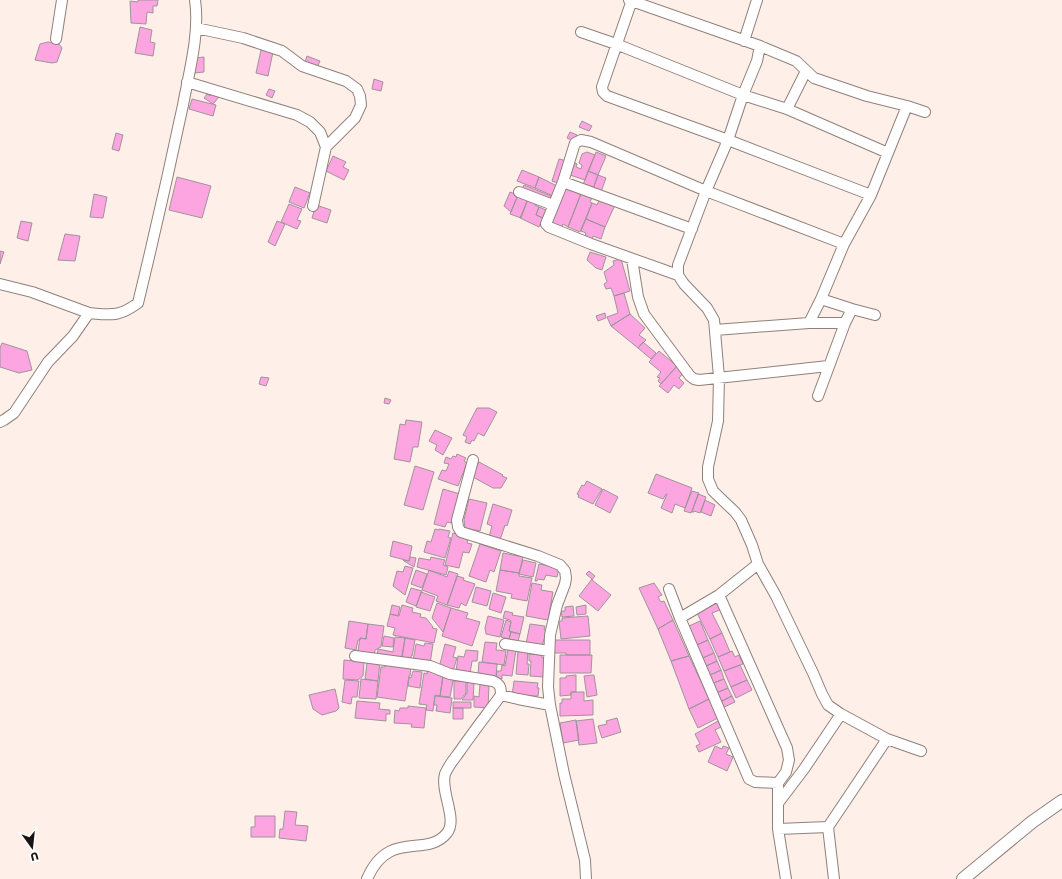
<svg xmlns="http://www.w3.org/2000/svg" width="1062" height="879" font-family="Poppins,sans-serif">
<rect width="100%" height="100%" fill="#ffefe9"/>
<path fill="#fda5e0" stroke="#a0939b" d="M138,0H158L157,6H153V13L147,12L146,24L131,23L130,1L138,2Z
M140,27L152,30L150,42L155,43L153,56L135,53Z
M48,42L59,44L62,48L57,62L52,63L35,60L40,44Z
M261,50L273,52L268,76L256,73Z
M307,56L320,61L316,70L304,65Z
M204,57V72L195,73V58Z
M374,79L383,82L381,91L372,89Z
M269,89L275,91L272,98L266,95Z
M212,92L219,97L213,104L204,98L207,94L210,96Z
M192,99L216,105L213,116L189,109Z
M582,121L592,126L589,131L579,127Z
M570,132L577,135L574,141L567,138Z
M116,133L123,135L119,151L112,149Z
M587,152L595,155L585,180L570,175L575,163L577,164L576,167L581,169L582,165L579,163L582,154Z
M596,152L606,156L598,175L588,171Z
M333,156L346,162L343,167L349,170L344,180L326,171Z
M559,159L567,161L560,184L552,181Z
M522,170L539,177L535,188L517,181Z
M588,171L598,175L593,189L583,185Z
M598,175L606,178L601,192L593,189Z
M177,177L211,186L202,218L169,210Z
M539,177L557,186L553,196L535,188Z
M524,185L551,196L549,201L522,189Z
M566,186L582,191L568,227L563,224L561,229L551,222Z
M295,187L310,193L304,208L289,202Z
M582,191L593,195L590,202L592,203L580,232L568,227Z
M510,192L518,195L511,212L504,206Z
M94,194L107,197L103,218L90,217Z
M518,195L528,199L521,218L510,214Z
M600,198L615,205L605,227L586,219L592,203L597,205Z
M528,199L536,202L535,205L539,207L536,215L543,218L539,227L520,218Z
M289,204L302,209L297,220L301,221L297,229L281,222Z
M316,205L331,210L327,223L312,218Z
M539,207L546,210L543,218L536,215Z
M586,219L605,227L601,239L593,236L591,242L584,239L586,233L581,231Z
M21,221L32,223L28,241L17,238Z
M277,221L285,224L275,246L268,242Z
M65,234L80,236L75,261L58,260Z
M0,251L4,252L0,264Z
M590,252L606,257L602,270L596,268L587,260Z
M621,259L630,291L614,296L611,288L606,289L604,284L607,282L604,272L614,265L613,261Z
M624,293L630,314L611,326L607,317L618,313L614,296Z
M605,313L606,318L598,321L596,316Z
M630,314L645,328L639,335L646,340L638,348L611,326Z
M643,342L656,353L651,359L638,348Z
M2,343L27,351L32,370L19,373L0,367V348Z
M659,351L677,366L661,384L658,381L660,378L657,377L661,372L649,362Z
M677,366L684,372L679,378L684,383L679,389L674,385L668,393L659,386Z
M261,377L269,378L266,386L259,384Z
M385,398L391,400L389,404L384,403Z
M477,408H489L497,412L484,436L478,433L474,441L472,440L470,444L465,442L467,437L463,435Z
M406,420L422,422L418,447H413L410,462L394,459L400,424L405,425Z
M435,430L452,438L443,455L435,450L437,445L429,441Z
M457,454L466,458L464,461L467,463L458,486L438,479L442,470L446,471L449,464L444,463L446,457L451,459L453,456L456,457Z
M479,462L503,475L502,476L507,478L501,488H493L471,476Z
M415,466L434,472L423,510L404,505Z
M656,474L692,488L685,508L675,504L672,513L661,508L667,494H666L663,499L648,493Z
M587,481L602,489L593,504L578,497L579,495L577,494L582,485L584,486Z
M443,489L460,494L452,523L447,522L445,527L434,524Z
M603,489L618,497L610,513L595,505Z
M692,491L699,493L691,513L684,511Z
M698,494L706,497L700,513L694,511V512H692Z
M469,499L487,503L480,531L465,528L464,520Z
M705,500L715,505L711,516L701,512Z
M493,504L512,510L507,526L505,525L500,540L489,537L492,526L487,524Z
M435,529L439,530V529L450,531L448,537L451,538L445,558L424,552L427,541L431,542Z
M453,533L469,536L467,543L472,544L469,553L463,552L459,568L445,565Z
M393,541L412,546L409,561L390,556Z
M480,544L501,551L494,572L490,570L486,582L469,576Z
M503,553L523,557L519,573L500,570Z
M410,557L416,558L414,567L404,561L403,560L409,561Z
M431,557L445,560L443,565L448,567L446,575L417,567L419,558L430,560Z
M523,560L536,563L533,577L519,574Z
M539,564L559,568L557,577L546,575L544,580L538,579L537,581H535Z
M405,566L413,568L405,595L393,586L397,571L403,572Z
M416,570L427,574L422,588L411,584Z
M429,570L447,577L449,571L458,574L447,605L436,601L438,596L422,590Z
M500,570L519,573V576L532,578L527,601L511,598L512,594L496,591Z
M589,571L595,576L592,580L611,595L598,611L579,596L592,579L586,574Z
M457,576L464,578L463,580L475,584L466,606L461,603L459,608L447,605Z
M532,583L542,585L541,590L553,592L548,620L526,616Z
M654,583L662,595L658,597L661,602L664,601L673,620L658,629L639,588Z
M476,587L491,591L487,606L472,602Z
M411,588L422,591L416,606L406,602Z
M421,592L435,597L430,611L416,607Z
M493,593L506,597L501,613L489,609Z
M719,602L722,609L712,613L722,633L710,639L697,613Z
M437,603L451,608L443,632L432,618Z
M392,605L400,607L398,616L390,614Z
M402,605L413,608L412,612L421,614L420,617L426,618L433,627L432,628L437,629L434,643L393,635L395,628L387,626L390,614L399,616Z
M586,605V614L577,615L576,607Z
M573,606L574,616L562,617L561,611H565V607Z
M451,608L468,613L466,618L480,622L472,646L442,636Z
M505,611L513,613L512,615L524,617L520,634L509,631L511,622L510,620L503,618Z
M488,616L504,620L500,637L486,634L485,628Z
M588,616L590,636L561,639L559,621H562V618Z
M506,620L511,622L509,631L511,632L509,639L501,637Z
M673,620L689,656L671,661L658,629Z
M349,621L368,624L366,639L360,638V640H358L356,650L345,648Z
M700,621L708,640L695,646L687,627Z
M368,624L384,626L381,647L375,650L374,658L358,651L360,638L366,639Z
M530,624L545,626L544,630H547L546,639H544L542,646L526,644Z
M511,632L520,634L518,641L509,639Z
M722,633L730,652L718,657L710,639Z
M384,636L394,638L393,647L382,646Z
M395,637L405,638L401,661L377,657L378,649L393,652Z
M405,638L415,640L412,656H411L410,661L402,659Z
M554,640H590V655H566V653H554Z
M708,640L714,653L701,659L695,646Z
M485,642L497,643L496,650L506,651L504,665L482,662Z
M425,643L433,644L430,664L413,661L416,644L424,646Z
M445,644L456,647L453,657L457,658L453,671L439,668Z
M508,649L516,650L512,676L502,675V679L496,678L497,671H501L502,665L505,666Z
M466,650L478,651L477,661H472L470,674L456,672L458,656L464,657Z
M518,650H528L527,664H529L528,675L516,674Z
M732,651L735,657L739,655L743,664L724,671L718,657Z
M714,653L717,661L704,667L700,659Z
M529,654L542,655V658H545L544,677L530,676L531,661H529Z
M560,655H592L591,673H560Z
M689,656L709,699L689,709L671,661Z
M344,660L364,662L363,676L358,680L343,679Z
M380,661L378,681L365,679L367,662Z
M717,661L721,670L708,676L704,667Z
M479,662L497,664L496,677L478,675Z
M385,664L411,666L410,676H409L405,701L377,697L381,667H385Z
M740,665L747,680L731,687L724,671Z
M721,670L724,679L711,684L708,676Z
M413,671L422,672L420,688L408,686L409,677L411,678Z
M427,671L437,673V675L443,676L440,696L435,695L433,711L426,710L427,705L419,704L424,673L427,674Z
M576,675V692H571V695L560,696V678H566V676Z
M594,675L597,695L587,697L584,676Z
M443,676H454L450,697L440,696Z
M361,679L378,681L376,699L359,698Z
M724,679L728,688L716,693L711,684Z
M345,680L359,681L357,697H352L351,704L342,702Z
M747,680L752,690L736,698L731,687Z
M454,681H466V693L461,699H454Z
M514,681L538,683L537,688H539L538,696H512Z
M467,682L474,683L473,700H462L467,693Z
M480,684L489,685L488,708L474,707V696L479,697Z
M728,688L732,696L720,702L716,693Z
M335,689L339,708L336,711L322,715L313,709L309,695Z
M571,692H584V701L593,700V715L560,716V703H562V699H571Z
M435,696L452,698L450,713L436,711L437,705H434Z
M732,696L735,702L722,708L720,702Z
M709,699L718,718L698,728L689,709Z
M357,701L380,703L379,709L390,710V714H386V721L355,718Z
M453,702H471V708H453Z
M408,706L426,708L424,728L411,727L412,724L394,723L395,710L399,711L400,708H408Z
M453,708H463V719H453Z
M617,718L621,732L602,738L598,726L607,724L606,721Z
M593,719L597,743L579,745L576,721Z
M576,720L579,740L563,743L560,723Z
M718,721L721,727L715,730L721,742L699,752L696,746L700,744L695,734Z
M715,746L722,749L723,746L729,748L726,754L733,757L727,771L708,762Z
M285,811L297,812L295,825L308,826L306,841L279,838L280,829H283Z
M255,816H275V837H251V827H255Z"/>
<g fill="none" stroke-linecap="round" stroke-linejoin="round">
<g stroke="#8f807b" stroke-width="12">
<path id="minor" d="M629,0L760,46L757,61L743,95L728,140L706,191L678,265V275L684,284L707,308L714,320L719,377L718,421L708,467V479L713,491L735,512L741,520L752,545L758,564L776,596L813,673L822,694L828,705L841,714L887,739L828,827L834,879
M632,0L602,87L603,92L607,96L728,140L871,195
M196,28L243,38L282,51L302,66L346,81L357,89L360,96L361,105L355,118L326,147
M581,32L616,44L743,95L787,109L888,153
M56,39L62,0
M744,41L757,0
M760,46L796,61L814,78L867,96L907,106L925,112
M187,82L297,115L310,122L320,132L326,147L313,206
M787,109L806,71
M563,182L692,229
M519,192L553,205
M632,259L638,297L644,314L690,376L694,379L699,380L828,366
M678,275L591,244L549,227L546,224L563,182L575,143L581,140L591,142L706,191L844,244
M0,284L32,292L89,313
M852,309L875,315
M809,323L821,299
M715,330L809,323H845L852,309L821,299L844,244L871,195L907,106
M818,396L845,323
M0,422L4,420L14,413L48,362L73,336L89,313C111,315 119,317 138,303C154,237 169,171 183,105C189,72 200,33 195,0
M473,460L457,520L458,527L461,532L538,556L560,565L565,571L566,578L565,584L557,605L550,635L548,687L550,705L564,774L585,860L586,879
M669,589L680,618L749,779L755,782L778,783
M719,595L787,748L789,760L786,772L778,783V829L786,879
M680,618L719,595L758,564
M505,644L549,651
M355,656L430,666L450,674L493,681C500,684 501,687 501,695C488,713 473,732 460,751C455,758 448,766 445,774C440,792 458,819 447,833C426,859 389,828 367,879
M501,695L518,699L550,705
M887,739L921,751
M779,802L804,769L841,714
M778,829L828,827"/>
</g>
<g stroke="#8f807b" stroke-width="14">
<path id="tertiary" d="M963,879L1032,822L1062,801"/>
</g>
<use href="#minor" stroke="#fff" stroke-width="10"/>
<use href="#tertiary" stroke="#fff" stroke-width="12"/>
</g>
<g transform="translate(32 847) rotate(165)" stroke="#ffffff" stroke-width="3" paint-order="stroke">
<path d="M0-3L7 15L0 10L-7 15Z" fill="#191412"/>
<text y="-6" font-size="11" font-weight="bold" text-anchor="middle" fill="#191412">U</text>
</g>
</svg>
